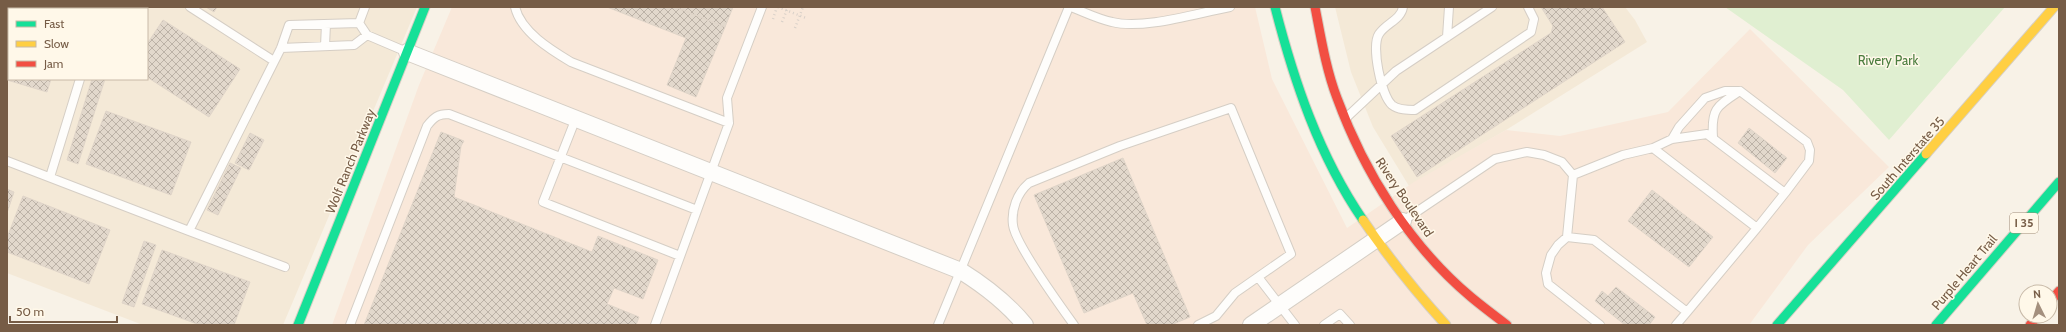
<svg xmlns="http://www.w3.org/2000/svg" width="2066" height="332" font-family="Cabin,sans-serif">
<defs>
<pattern id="building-cross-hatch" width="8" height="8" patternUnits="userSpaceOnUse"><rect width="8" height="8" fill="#e2d8cc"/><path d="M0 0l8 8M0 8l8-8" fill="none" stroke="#bcb2a7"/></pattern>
</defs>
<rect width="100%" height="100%" fill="#f8f2e7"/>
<path fill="#f4e9d7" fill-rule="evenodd" d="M7,7H417L283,325H143L7,273ZM9,9H147V79H9Z
M1335,7H1625L1635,20L1647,42L1506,130L1409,186L1373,127L1351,72Z"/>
<path fill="#f9e8da" d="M452,7H1255L1272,79L1347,228L1414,182L1506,130L1560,136L1668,112L1750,29L1889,167L1808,245L1749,325H332L419,85Z"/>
<path fill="#e0efd1" d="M1725,7H2005L1889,140L1843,90Z"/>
<path fill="url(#building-cross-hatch)" stroke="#e0d5c9" d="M11,7H73V9H11Z
M206,7H217L214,12Z
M607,7H675L725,27L696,97L667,85L686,38Z
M675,7H733L725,27Z
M1541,7H1602L1625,42L1417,177L1391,136L1551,33L1553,26Z
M9,14V79H51L47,92L7,80V21Z
M163,20L240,69L209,117L147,77V44Z
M92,79H105L78,164L67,160Z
M106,111L191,142L171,195L86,164Z
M1749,128L1787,158L1775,173L1738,143Z
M441,132L464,141L461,146L454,197L592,252L598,236L658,260L643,299L614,288L607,304L639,317L636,325H364Z
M250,133L264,140L249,170L235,163Z
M1123,158L1190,317L1171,325H1147L1133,293L1084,313L1034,195Z
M230,163L241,168L218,215L207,210Z
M7,189L14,192L7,213Z
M1652,190L1713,237L1689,267L1628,221Z
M23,196L110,230L89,284L7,252V238Z
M144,241L156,245L134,307L122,303Z
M162,250L250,282L234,325H200L142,304Z
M1616,287L1655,317L1649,325H1625L1595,301L1602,291L1608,296Z"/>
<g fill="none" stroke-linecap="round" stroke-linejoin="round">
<g stroke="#d5cec5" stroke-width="10">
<path id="lane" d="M190,7L274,61
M515,7C521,32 551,50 571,62L729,123
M1071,7C1084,12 1098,19 1112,22C1144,30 1197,13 1230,7
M1403,7C1401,20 1386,23 1379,34C1371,46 1381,95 1392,105C1398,110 1408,110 1415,110L1531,32L1534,19L1528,7
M102,9L103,7
M359,23L365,7
M1447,37L1449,7
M325,46L326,24
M281,48L354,45L367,35
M1347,117L1396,71L1492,7
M576,118L543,202L680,256
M1713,137C1711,108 1717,106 1740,91
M1653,148L1672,139L1707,134L1785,193L1809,161L1810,150L1807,142L1740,91H1725L1705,98L1679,127L1672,139
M7,161L189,231
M1573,175L1623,155L1653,148L1757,228L1687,312
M50,177L80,79
M1403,221L1495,159L1527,152L1544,155L1562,162L1573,175L1567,237
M1757,228L1785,193
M285,267L189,231L281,48L289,25L359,23L367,35L407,52
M1258,277L1295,325
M350,325L427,126C434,117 438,114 449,114L697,210
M655,325L729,123L727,98L762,7
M938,325L1069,7
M1074,325C1061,307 1015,243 1013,225C1011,210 1017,193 1029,183L1120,146L1231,108L1291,254L1235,293L1216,316L1198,325
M1324,325L1340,314L1350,325
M1600,325L1548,284L1546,273L1551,255L1558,245L1567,237L1594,240L1687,312L1676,325"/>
</g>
<g stroke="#d5cec5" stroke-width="18">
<path id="street" d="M407,52L961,271C985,286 1007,303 1025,325
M1251,325L1403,221"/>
</g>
<g stroke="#d6cfc4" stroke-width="11">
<path id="fast" d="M1275,7C1294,81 1319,156 1363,220
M298,325L425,7
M1777,325L1926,154
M1936,325L2059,182"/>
</g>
<g stroke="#d6cfc4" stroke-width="11">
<path id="slow" d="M1926,154L2054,7
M1363,220C1388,257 1416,292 1446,325"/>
</g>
<g stroke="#d6cfc4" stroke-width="11">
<path id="jam" d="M1315,7C1321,38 1326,69 1337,98C1364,172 1410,246 1471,297C1483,307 1495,316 1507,325
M2050,302L2059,291
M2030,325L2038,316"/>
</g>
<path stroke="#d8d0c8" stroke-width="2.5" stroke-dasharray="1 3" stroke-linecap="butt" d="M778,7L806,18
M773,19L777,7
M782,22L788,7
M795,28L803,7"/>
<use href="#lane" stroke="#fefdfb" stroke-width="8"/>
<use href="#street" stroke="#fefdfb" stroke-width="16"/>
<use href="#fast" stroke="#16e098" stroke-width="9"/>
<use href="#slow" stroke="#ffcf43" stroke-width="9"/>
<use href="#jam" stroke="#f24e42" stroke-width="9"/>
</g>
<g text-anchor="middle" stroke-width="3" stroke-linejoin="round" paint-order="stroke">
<rect fill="#fff8e9" stroke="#9f8b77" stroke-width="1" x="2010" y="213" width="28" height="20" rx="3"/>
<g font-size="12" font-weight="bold" fill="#765c46">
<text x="2024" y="227">I 35</text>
</g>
<g font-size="13" fill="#4b7d3e" stroke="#fff8e9">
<text x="1888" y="65">Rivery Park</text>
</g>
<g font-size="13" fill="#765c46" stroke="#fff8e9">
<text transform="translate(1907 158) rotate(-49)" y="5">South Interstate 35</text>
<text transform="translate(350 161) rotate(-68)" y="5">Wolf Ranch Parkway</text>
<text transform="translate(1405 197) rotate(56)" y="5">Rivery Boulevard</text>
<text transform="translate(1964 272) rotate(-50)" y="5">Purple Heart Trail</text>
</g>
</g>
<rect width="2066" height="332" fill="none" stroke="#765c46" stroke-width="16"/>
<rect x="8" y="8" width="140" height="72" fill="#fff8e9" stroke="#c8baa8"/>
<rect x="16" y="21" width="20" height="6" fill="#16e098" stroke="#c8baa8"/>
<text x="44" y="28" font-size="12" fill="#765c46">Fast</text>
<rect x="16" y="41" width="20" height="6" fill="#ffcf43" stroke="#c8baa8"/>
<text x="44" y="48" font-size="12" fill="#765c46">Slow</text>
<rect x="16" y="61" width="20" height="6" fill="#f24e42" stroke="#c8baa8"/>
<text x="44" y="68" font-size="12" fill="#765c46">Jam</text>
<g transform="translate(2038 304) rotate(355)"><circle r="19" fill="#fff8e9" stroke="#c8baa8"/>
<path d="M0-3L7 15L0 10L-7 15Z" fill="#a4907e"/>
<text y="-6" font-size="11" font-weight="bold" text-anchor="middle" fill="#765c46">N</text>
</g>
<path d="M10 316v6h107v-6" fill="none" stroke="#765c46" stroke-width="2"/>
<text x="16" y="316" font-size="12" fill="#765c46" stroke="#fff8e9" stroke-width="3" paint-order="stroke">50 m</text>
</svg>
